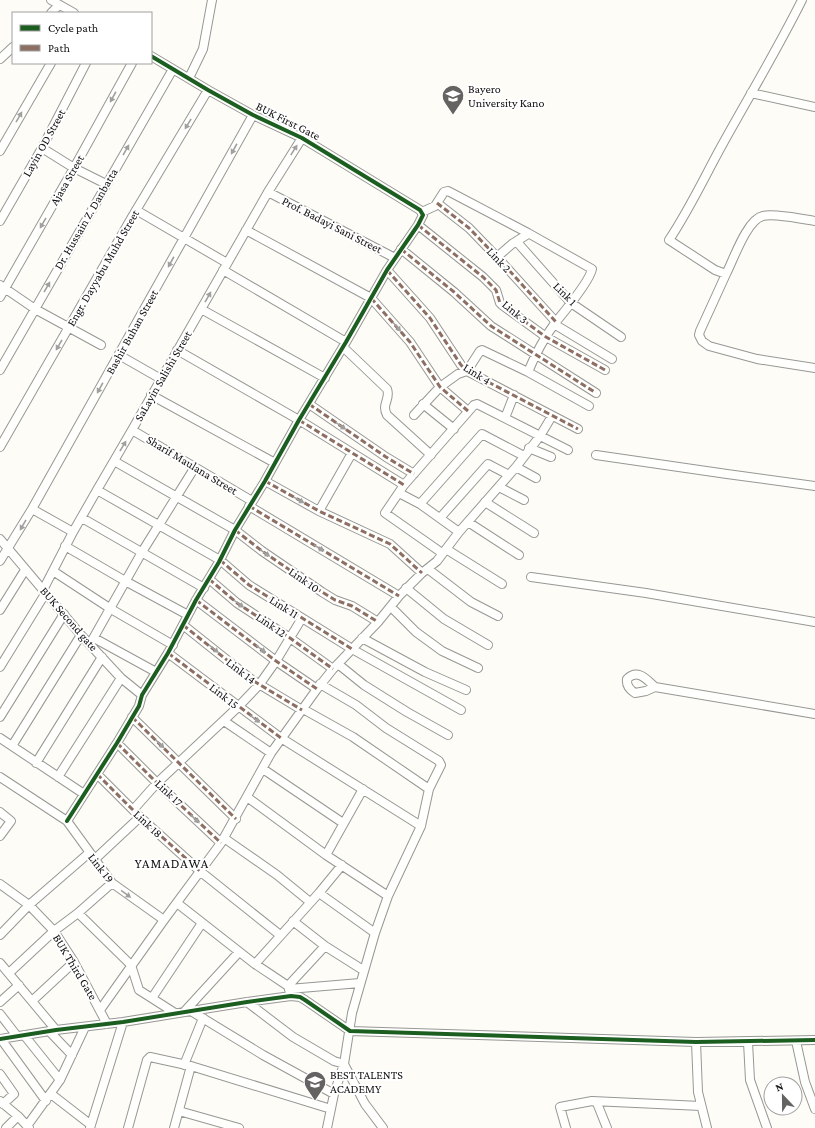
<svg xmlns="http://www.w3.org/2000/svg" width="815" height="1128" font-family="'Crimson Pro',serif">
<rect width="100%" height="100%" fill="#fdfcf7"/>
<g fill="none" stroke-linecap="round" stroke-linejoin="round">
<g stroke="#979795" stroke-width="10">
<path id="minor" d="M51,0L74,13
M802,0C777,50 748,98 721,147C704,178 689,210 669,240L715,270L726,274C733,261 747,219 763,216C773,213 803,219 815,221
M51,13L59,5
M0,59L13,47
M189,78L203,49L212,0
M751,93L815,107
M42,148L74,168L106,184
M0,151L51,63
M268,192L395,258
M437,203L469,228L497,257L556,322
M136,210L227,263
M422,212L435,206L444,192L448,191L528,233L592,269C590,281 564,312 555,323C544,338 535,355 528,372
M0,221L42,148L86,63
M418,225L483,277L496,290L500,303L502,305L546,337L605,370
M246,230L371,298L410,342L440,387L468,411
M517,242L571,303L621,337
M401,249L454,292L491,326L596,393
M497,257L512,244L528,234
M223,270L346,342
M387,270L430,318L461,365L467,371L578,429
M726,274L700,331L699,335L702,341L709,346L757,359L815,368
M0,285L35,309L101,345
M0,297L74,168L132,63
M201,309L325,378
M554,324L612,359
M343,347L387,389C391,399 381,404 387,415L431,455
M177,350L299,420L404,485
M119,355L161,379
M0,370L173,69
M151,395L275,463
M309,404L386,457L414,474
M423,404L454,429
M414,415L440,387L458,374L467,371L480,351L482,350L528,372L589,406
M505,418L514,395
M132,430L252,501
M0,447L132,217L208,90
M529,448L551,457
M596,455L727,474L815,486
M114,461L235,530L262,551L322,592L335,600L352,606L378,622
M516,467L536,478
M265,481L319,511L390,544L422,573
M499,487L524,500
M97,490L220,560L249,585L352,649L461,710
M399,493L420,504L459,532
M485,502L534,533
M420,504L482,434L524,456
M249,506L399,596
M32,509L73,532
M319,511L352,453
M82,518L204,588
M440,518L488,464L509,475
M468,522L519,555
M0,539L81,635L121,678L142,695
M65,546L127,582L188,615
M446,549L502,584
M442,553L385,513L404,485L474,405L477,404L568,450
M0,561L32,509L253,115
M428,569L471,602L498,616
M53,571L111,609L173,645
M531,577L646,593L815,622
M209,579L237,603L290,638L333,669
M406,588L444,619L488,645
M43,590L73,532L97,490L132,430L268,192L302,138
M196,600L276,661L317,689
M391,607L416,632L442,651L478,668
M0,610L25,570
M183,625L252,680L302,710
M94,638L156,672
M362,638L425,672L466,690
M90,644L142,552L195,467
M168,653L281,738L421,826
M338,664L364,685L407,712L448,735
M0,667L45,594
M320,684L356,705L386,728L439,761L441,765L429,789L421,826L388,896L375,933L352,1013L344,1064L334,1094L327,1128
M655,687L646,691L635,693C630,690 626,686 627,679C638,668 647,680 655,687L815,714
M303,709L353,737L429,789
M0,717L64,614
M132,717L236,819
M224,721L271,753
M0,738L84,794
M117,743L157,783L221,843
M12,746L81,635
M36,763L102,657
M263,769L343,823
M97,774L140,817L201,872L280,935
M0,777L67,821L112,883L164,920
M58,777L121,678
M247,797L326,855L388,896
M133,810L157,783L238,707L259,685L276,661L302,618
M0,812L11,821L0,836
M67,821L117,743L139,706L142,695L168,653L196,600L219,562L235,530L265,481L299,420L346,342L387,270L418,225L423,215L420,210L302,138L253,115L208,90L151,56
M224,838L277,875L310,902
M326,855L363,789
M94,860L140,817
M0,884L29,905L54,931L74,962L107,1024
M319,893L375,933
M177,903L255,964L288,986L291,996
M78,913L131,965L139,990L175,1013
M293,921L325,946L363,970
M0,935L29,905L89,853
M0,963L56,1030
M255,964L319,893L342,865
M9,973L54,931L78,913L112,883
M288,986L325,946
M289,989L360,983
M152,998L202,923
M32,1001L74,962
M0,1002L19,985
M247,1002L293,1037L334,1061L344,1064L365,1104L383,1128
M100,1010L164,920L221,843L271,753L317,689L333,669L378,622L399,596L422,573L437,561L459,532L516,467L540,436L552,416
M191,1011L263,1055L334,1094
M184,1012L239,952
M0,1014L17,1036
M49,1031L72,1055
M24,1035L60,1080
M0,1039L56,1030L123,1022L247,1002L291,996L300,997L305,1000L350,1031L696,1042L815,1040
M1,1039L46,1101
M796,1041L805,1082L815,1109
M696,1042L698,1092L707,1128
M748,1042L750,1080L767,1128
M184,1065L203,1018
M0,1074L14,1094L3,1104
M51,1094L91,1125
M0,1101L18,1116L29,1128
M595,1102L597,1103L607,1128
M179,1111L239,1128
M27,1126L60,1080L85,1027
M6,1128L18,1116
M90,1128L123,1022
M128,1128L147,1060L150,1057L191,1066L331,1109
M174,1128L191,1066
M566,1128L560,1107L592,1101L701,1106"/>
</g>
<use href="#minor" stroke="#fffffe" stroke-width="8"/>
<path stroke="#8d6e63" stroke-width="3" stroke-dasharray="6 3" stroke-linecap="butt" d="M437,203L469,228L497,257L556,322
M418,225L483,277L496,290L500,303L502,305L546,337L605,370
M401,249L454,292L491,326L596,393
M387,270L430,318L461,365L467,371L578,429
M371,298L410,342L440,387L468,411
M309,404L386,457L414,474
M299,420L404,485
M265,481L319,511L390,544L422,573
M249,506L399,596
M235,530L262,551L322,592L335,600L352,606L378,622
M220,560L249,585L352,649
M209,579L237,603L290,638L333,669
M196,600L276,661L317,689
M183,625L252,680L302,710
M168,653L281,738
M132,717L236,819
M117,743L157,783L221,843
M97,774L140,817L201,872"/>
<g stroke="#fff" stroke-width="6">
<path id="cycleway" d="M67,821L117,743L139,706L142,695L168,653L196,600L219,562L235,530L265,481L299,420L346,342L387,270L418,225L423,215L420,210L302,138L253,115L208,90L151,56
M0,1039L56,1030L123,1022L247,1002L291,996L300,997L305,1000L350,1031L696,1042L815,1040"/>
</g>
<use href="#cycleway" stroke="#1b5e20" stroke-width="4"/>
</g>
<defs><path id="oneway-solid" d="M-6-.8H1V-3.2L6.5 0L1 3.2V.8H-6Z"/></defs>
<g fill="#a0a09f">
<use href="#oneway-solid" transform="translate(113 97) rotate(119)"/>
<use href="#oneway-solid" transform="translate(19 117) rotate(-60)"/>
<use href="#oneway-solid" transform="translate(188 124) rotate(121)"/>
<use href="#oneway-solid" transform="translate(234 149) rotate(119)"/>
<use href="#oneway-solid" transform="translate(126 150) rotate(-60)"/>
<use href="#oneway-solid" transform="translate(294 150) rotate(-58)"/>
<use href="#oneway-solid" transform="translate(43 223) rotate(120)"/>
<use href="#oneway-solid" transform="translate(171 262) rotate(119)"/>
<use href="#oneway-solid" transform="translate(47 287) rotate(-60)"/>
<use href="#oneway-solid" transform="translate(208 297) rotate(-60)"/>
<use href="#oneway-solid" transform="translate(397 327) rotate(50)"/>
<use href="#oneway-solid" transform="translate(59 345) rotate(120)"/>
<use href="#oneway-solid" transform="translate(100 388) rotate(119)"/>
<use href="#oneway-solid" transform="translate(341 426) rotate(35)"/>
<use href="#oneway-solid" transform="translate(123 446) rotate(-59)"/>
<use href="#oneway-solid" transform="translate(299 500) rotate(29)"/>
<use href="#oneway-solid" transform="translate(23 525) rotate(120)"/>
<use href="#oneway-solid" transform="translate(319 548) rotate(31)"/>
<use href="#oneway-solid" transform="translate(265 553) rotate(35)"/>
<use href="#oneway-solid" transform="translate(239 604) rotate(36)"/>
<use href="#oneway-solid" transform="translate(214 649) rotate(39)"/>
<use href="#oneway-solid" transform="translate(261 649) rotate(37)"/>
<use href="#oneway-solid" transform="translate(255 719) rotate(36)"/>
<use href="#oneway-solid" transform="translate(160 744) rotate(44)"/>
<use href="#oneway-solid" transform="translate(195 819) rotate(43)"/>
<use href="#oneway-solid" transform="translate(126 894) rotate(36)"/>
</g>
<defs>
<g id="university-pin" transform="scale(1.15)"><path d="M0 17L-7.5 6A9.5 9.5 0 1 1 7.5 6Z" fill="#646362" stroke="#fff"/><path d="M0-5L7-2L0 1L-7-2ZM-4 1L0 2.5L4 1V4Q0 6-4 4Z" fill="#fff"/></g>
<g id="school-pin" transform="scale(1.15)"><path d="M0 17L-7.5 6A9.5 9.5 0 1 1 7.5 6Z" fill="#646362" stroke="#fff"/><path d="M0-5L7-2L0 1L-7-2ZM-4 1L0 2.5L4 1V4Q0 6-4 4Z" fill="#fff"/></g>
</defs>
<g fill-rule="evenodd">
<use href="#university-pin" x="453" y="96"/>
<use href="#school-pin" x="315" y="1082"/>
</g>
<g text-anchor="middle" stroke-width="4" stroke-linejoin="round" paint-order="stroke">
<g font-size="12" fill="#111" stroke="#fff" text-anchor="start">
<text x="468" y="93">Bayero<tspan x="468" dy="14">University Kano</tspan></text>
<text x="330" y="1079">BEST TALENTS<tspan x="330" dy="14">ACADEMY</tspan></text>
</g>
<g font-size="12" fill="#111" stroke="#fff">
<text transform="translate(288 121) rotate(27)" y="4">BUK First Gate</text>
<text transform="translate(44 143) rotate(-61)" y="4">Layin OD Street</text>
<text transform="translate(67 180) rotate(-60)" y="4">Ajasa Street</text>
<text transform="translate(86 219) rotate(-60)" y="4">Dr. Hussain Z. Danbatta</text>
<text transform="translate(332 225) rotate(27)" y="4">Prof. Badayi Sani Street</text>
<text transform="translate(499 260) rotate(47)" y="4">Link 2</text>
<text transform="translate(103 268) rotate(-60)" y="4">Engr. Dayyabu Muhd Street</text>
<text transform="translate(565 294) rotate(45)" y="4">Link 1</text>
<text transform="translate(515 312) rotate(40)" y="4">Link 3</text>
<text transform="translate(132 332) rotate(-61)" y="4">Bashir Buhan Street</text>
<text transform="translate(477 374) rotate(32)" y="4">Link 4</text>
<text transform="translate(163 376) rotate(-60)" y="4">SaLayin Salishi Street</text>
<text transform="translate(192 465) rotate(31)" y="4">Sharif Maulana Street</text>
<text transform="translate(304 580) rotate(35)" y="4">Link 10</text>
<text transform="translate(284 607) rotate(32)" y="4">Link 11</text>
<text transform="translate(69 619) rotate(49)" y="4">BUK Second gate</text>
<text transform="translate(271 625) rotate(34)" y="4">Link 12</text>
<text transform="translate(241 671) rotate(38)" y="4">Link 14</text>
<text transform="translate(224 696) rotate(38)" y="4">Link 15</text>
<text transform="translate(169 793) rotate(43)" y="4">Link 17</text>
<text transform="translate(148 824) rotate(43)" y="4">Link 18</text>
<text transform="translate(101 868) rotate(52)" y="4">Link 19</text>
<text transform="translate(75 967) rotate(59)" y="4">BUK Third Gate</text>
</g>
<g font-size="13" letter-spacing="1" fill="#111" stroke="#fff">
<text x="172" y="868">YAMADAWA</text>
</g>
</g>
<rect x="12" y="12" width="140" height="52" fill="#ffffff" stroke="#a0a0a0"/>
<rect x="20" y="25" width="20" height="6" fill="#1b5e20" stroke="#a0a0a0"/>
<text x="48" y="32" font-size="12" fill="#111111">Cycle path</text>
<rect x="20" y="45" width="20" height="6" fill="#8d6e63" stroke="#a0a0a0"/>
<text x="48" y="52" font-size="12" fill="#111111">Path</text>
<g transform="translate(783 1096) rotate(338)"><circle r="19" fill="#ffffff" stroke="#a0a0a0"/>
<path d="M0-3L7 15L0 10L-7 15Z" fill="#646362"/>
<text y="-6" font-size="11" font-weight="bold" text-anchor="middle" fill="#111111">N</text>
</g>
</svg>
